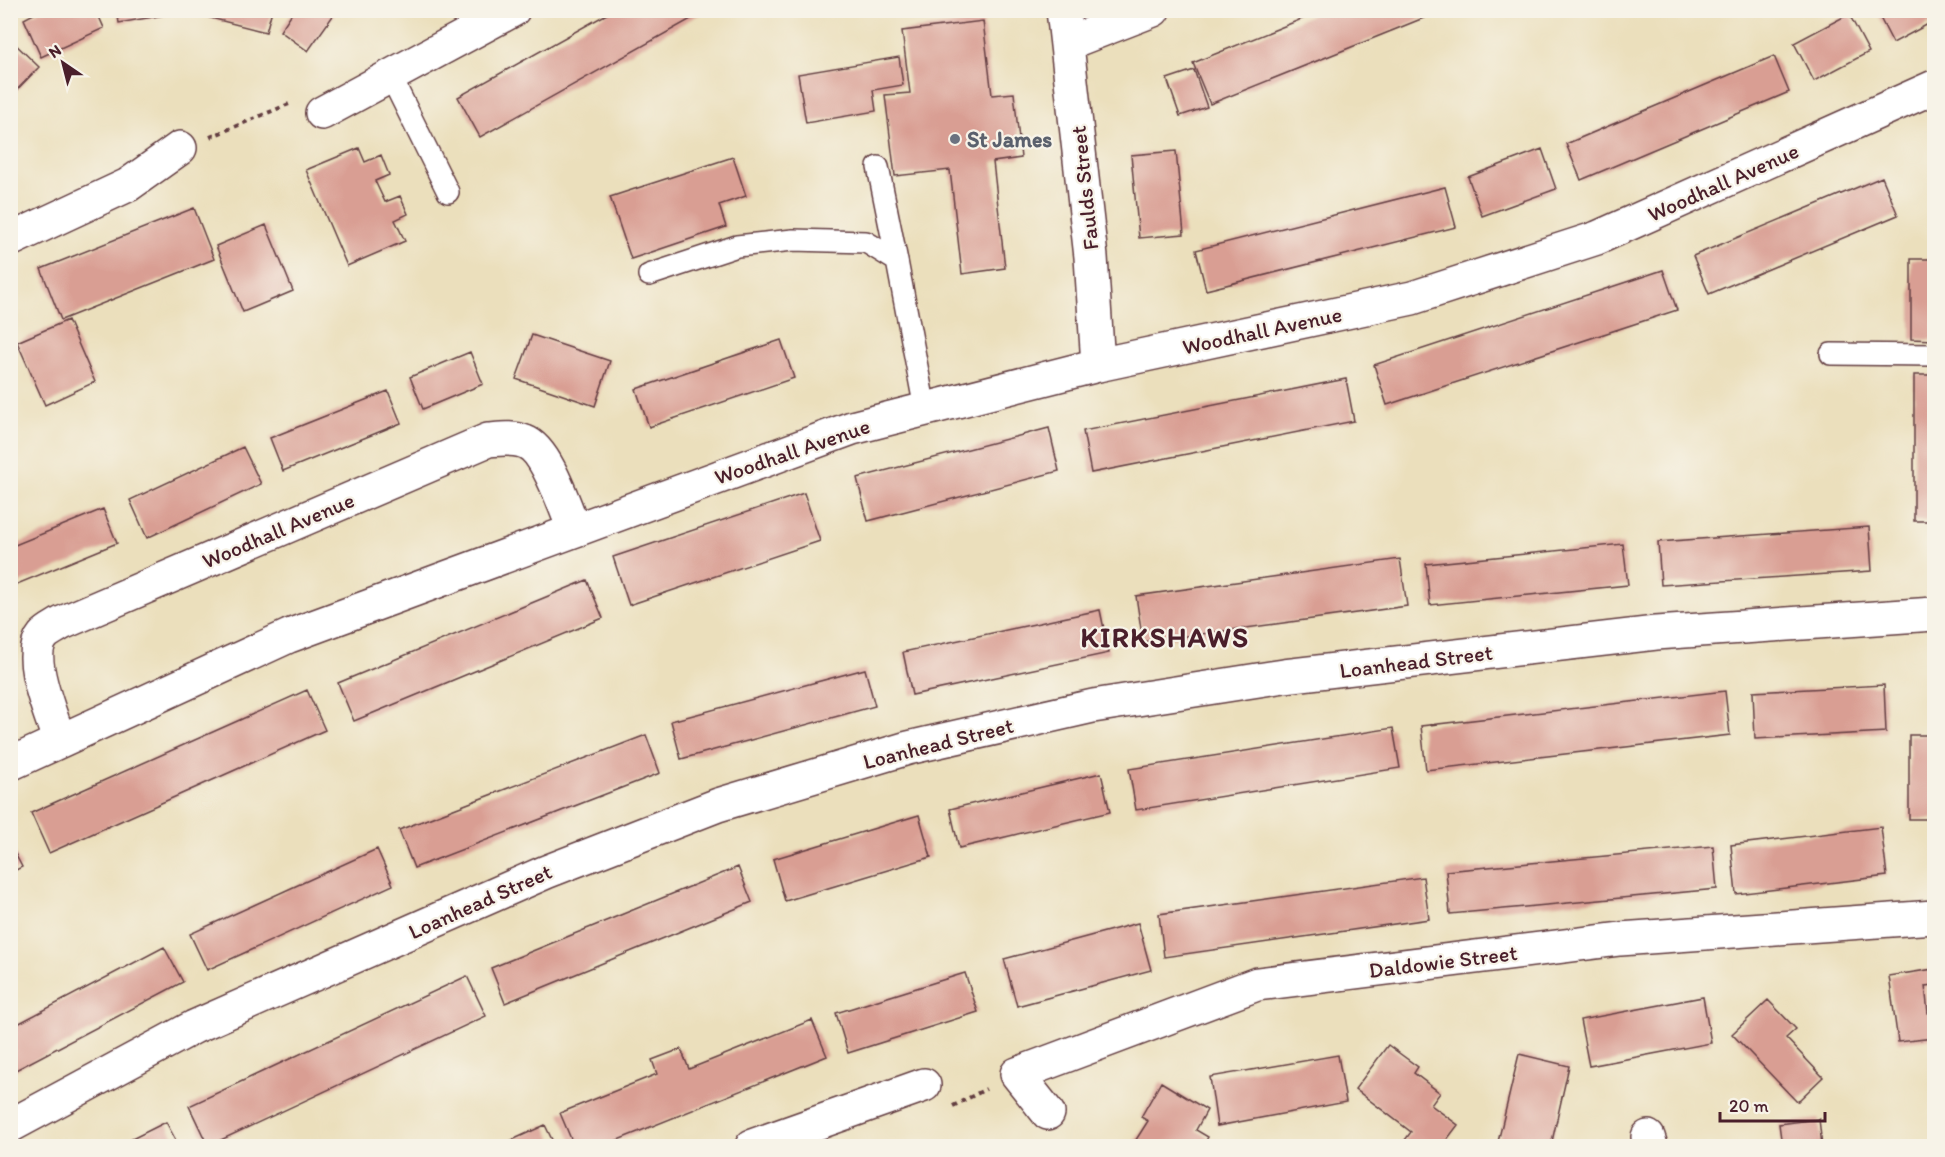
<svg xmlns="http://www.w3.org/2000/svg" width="1945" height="1157" font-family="Itim,sans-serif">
<rect width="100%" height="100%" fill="#f7f3e8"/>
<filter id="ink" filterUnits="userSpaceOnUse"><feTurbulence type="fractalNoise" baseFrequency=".0167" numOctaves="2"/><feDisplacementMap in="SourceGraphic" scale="12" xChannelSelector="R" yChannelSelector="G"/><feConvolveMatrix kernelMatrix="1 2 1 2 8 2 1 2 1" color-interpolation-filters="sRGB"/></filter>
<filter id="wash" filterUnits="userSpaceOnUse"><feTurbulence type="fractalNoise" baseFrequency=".008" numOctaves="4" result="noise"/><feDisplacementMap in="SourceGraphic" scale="24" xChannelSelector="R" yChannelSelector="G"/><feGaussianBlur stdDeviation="1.35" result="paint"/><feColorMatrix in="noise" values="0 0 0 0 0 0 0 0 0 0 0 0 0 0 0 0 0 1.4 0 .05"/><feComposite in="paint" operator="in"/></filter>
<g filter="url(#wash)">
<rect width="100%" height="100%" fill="#ebdfbc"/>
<g id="blocks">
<path fill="#d99e93" d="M41,10H96L104,28L41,57L24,19Z
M117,10H181V12L119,23Z
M192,10H272L266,32L191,13Z
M294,10L335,13L308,51L280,31Z
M614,10H707L480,137L458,97Z
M1324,10L1441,11L1210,104L1193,63Z
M1876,10H1934V21L1893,43Z
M1849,14L1869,52L1814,81L1794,43Z
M983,21L992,95L1014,93L1021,158L993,162L1005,268L962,274L950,170L895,176L885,95L910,93L902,31Z
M10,39L39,67L10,97Z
M1774,56L1789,92L1581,180L1566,144Z
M899,57L903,85L873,90L876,111L806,123L798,74Z
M1194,70L1207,107L1180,116L1167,79Z
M359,148L365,162L381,155L389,175L375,181L385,202L400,196L408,214L395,220L405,241L347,266L306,170Z
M1542,149L1556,189L1482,216L1468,177Z
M1176,151L1184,234L1139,238L1131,155Z
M733,157L746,196L719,205L726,227L631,259L610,197Z
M1882,177L1898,215L1709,294L1693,256Z
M1445,187L1456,227L1206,290L1196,250Z
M194,208L214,259L61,320L41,269Z
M266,225L293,291L243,312L216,246Z
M1911,259H1934V340L1911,339Z
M1663,270L1677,310L1387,405L1374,365Z
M68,320L95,382L45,405L17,342Z
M532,335L610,361L595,406L516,379Z
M781,340L794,378L649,427L636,389Z
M470,352L483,384L423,409L410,377Z
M1914,375H1934V521H1914Z
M1346,379L1354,421L1091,473L1083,431Z
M388,391L401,423L283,471L270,438Z
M1049,428L1059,471L868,521L857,478Z
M243,447L261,484L147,538L130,500Z
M804,493L820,541L629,605L613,557Z
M103,509L117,543L10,587V547Z
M1869,527L1872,571L1661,585L1658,542Z
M1623,544L1628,585L1430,605L1426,564Z
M1400,559L1407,606L1143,642L1136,596Z
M587,580L603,618L354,721L338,683Z
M1100,610L1109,653L912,695L903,652Z
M865,669L875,706L681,759L671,721Z
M1884,685L1886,732L1755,739L1753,692Z
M307,690L325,730L49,853L31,813Z
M1725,691L1730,735L1426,770L1421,726Z
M1393,728L1400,768L1136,810L1129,769Z
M646,735L660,773L414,868L399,830Z
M1909,735H1934V819H1909Z
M1101,773L1110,812L959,848L950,809Z
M919,815L931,857L785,901L773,859Z
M1881,827L1887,876L1736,894L1731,845Z
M10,844L22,867L10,873Z
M1713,846L1717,889L1450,914L1446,871Z
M377,849L393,885L207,970L190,934Z
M738,867L752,902L505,1003L491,968Z
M1423,877L1429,919L1164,957L1159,914Z
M1138,923L1151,970L1017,1006L1004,959Z
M164,947L183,982L10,1073V1028Z
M1934,969V985L1925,986L1928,1013L1934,1012V1038L1898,1042L1889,976Z
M965,973L978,1012L848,1053L836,1013Z
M467,976L486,1016L208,1146L189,1106Z
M1703,997L1711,1043L1589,1066L1580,1020Z
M1768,1000L1796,1029L1786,1038L1823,1077L1797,1102L1732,1034Z
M812,1020L827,1056L603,1146H574L560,1113L657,1074L652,1060L681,1049L689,1069Z
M1388,1045L1418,1067L1414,1073L1440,1093L1431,1105L1458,1125L1442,1146H1405L1402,1144L1411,1132L1355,1089Z
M1519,1054L1569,1066L1551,1146H1497Z
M1338,1055L1346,1102L1217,1126L1210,1077Z
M1161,1082L1207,1110L1196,1130L1208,1137L1203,1146L1199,1143L1197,1146H1132L1148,1121L1141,1117Z
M1819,1119L1822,1146H1782L1779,1124Z
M166,1122L179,1146H118Z
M545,1125L555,1146H499Z"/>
</g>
</g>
<g filter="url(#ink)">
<use href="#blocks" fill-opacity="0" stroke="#623c41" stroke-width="1.5"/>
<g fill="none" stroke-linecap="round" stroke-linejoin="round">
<g stroke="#623c41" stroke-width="24">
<path id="lane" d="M391,77L448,192
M878,167L897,261
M649,275L737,246L793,240L866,242L897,261L925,409
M1831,354L1934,355"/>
</g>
<g stroke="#623c41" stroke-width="36">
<path id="street" d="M1063,10L1091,257L1098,365
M1068,43L1153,10
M322,113L513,10
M10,240L128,185L180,148
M59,740C52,716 25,657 43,636C47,631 56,627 62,623L488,440C501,439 513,437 525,442C547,450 565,508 574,529
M10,764L289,636L852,428L1098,365L1412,298L1597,238L1934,87
M1048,1113L1017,1074L1257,984L1620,939L1934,917
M10,1126L194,1027L546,872L718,805L908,748L1093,706L1284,676L1656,633L1934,614
M1648,1137L1651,1146
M752,1146L924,1085"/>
</g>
<path stroke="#623c41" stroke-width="4" stroke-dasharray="4.5 4.5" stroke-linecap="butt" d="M210,137L289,104
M953,1106L986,1089"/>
<use href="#lane" stroke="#fff" stroke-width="21"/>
<use href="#street" stroke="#fff" stroke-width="33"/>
</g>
</g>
<circle fill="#6b7280" stroke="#f7f3e8" stroke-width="2" cx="955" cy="139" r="6"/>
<g text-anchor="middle" stroke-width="4.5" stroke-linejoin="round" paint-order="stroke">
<g font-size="22" font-weight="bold" fill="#5b616d" stroke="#f7f3e8" text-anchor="start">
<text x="967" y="147">St James</text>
</g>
<g font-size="22" fill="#4a1f2b" stroke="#f7f3e8">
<text transform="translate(1723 182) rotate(-24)" y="8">Woodhall Avenue</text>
<text transform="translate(1084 188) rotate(-96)" y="8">Faulds Street</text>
<text transform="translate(1262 330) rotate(-12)" y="8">Woodhall Avenue</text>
<text transform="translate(792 451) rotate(-19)" y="8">Woodhall Avenue</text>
<text transform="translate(278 530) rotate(-23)" y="8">Woodhall Avenue</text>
<text transform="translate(1416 661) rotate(-7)" y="8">Loanhead Street</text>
<text transform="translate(938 743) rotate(-14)" y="8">Loanhead Street</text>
<text transform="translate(480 901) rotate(-24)" y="8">Loanhead Street</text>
<text transform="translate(1443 961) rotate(-7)" y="8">Daldowie Street</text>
</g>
<g font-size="28" font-weight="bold" letter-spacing="1.5" fill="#4a1f2b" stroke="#f7f3e8">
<text x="1165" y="647">KIRKSHAWS</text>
</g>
</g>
<rect width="1945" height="1157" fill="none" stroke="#f7f3e8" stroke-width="36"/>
<g transform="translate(63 63) rotate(325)" stroke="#f7f3e8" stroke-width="4.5" paint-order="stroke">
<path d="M0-4.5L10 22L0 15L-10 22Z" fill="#4a1f2b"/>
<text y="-9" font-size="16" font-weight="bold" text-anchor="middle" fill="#4a1f2b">N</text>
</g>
<path d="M1720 1112v9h105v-9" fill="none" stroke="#4a1f2b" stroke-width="3"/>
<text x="1729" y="1112" font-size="18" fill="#4a1f2b" stroke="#f7f3e8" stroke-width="4.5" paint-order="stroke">20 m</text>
</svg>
